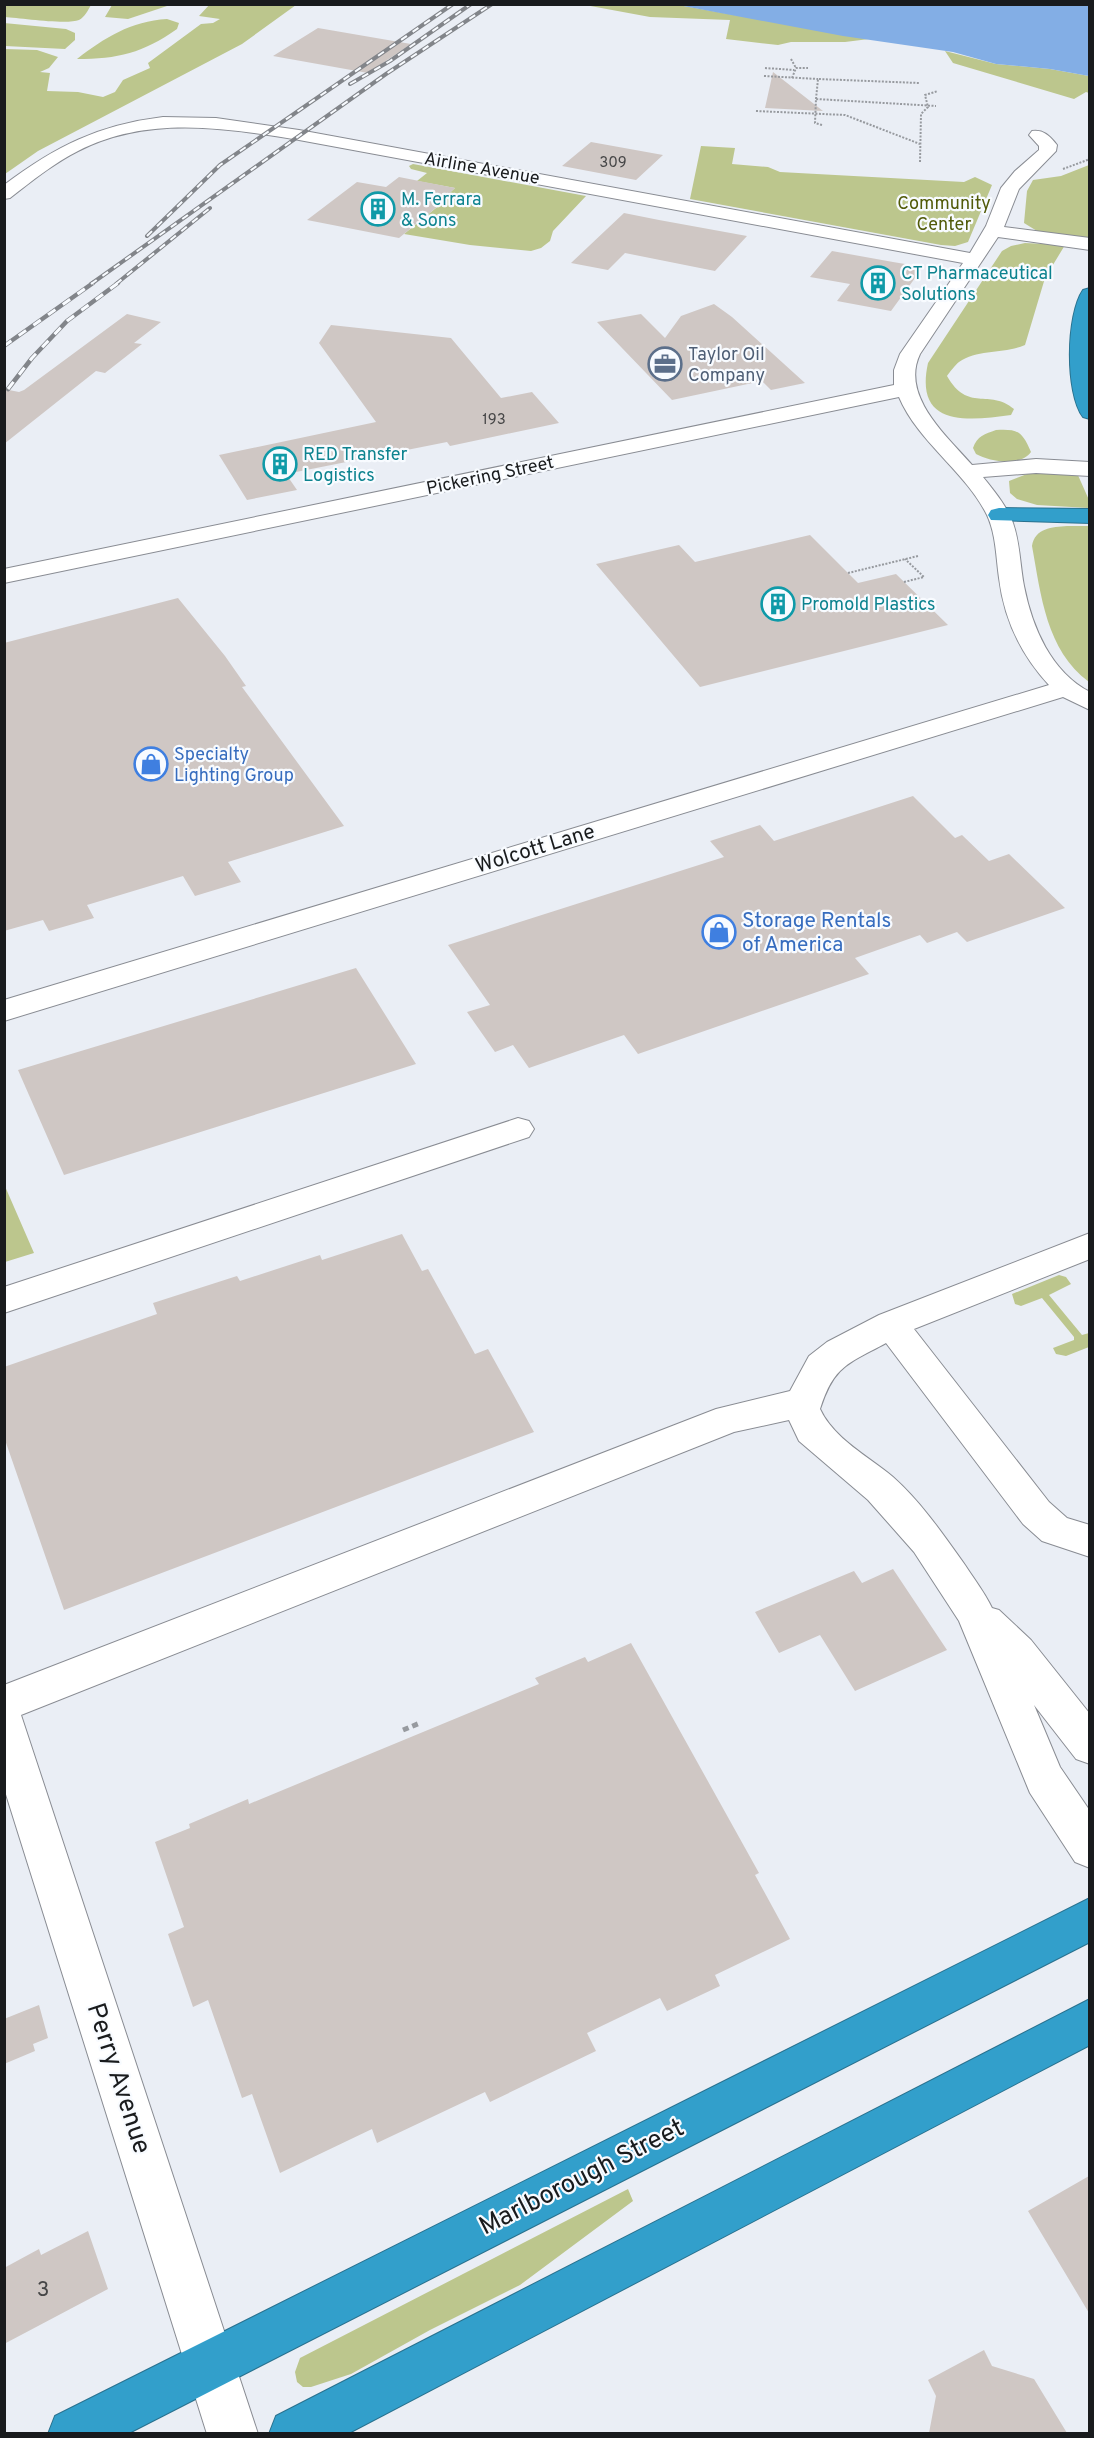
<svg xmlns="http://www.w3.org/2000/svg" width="1094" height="2438" font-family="Overpass,sans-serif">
<rect width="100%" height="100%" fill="#eaeef5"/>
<path fill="#bcc68d" d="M210,4L296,5L242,44L38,151L5,174V49L37,50L58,57L49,68L40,72L50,73L47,91L78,92L103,97L115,92L123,80L150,68L148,63L201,24L213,23L220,19L199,16Z
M4,5L5,4L91,5C88,10 85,17 79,20C67,25 20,18 5,17Z
M112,5V4L170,5L128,19L105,17Z
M585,5H678L869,39L845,42H791L778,45L726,39L730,20L650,17Z
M167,19L179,23L177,29C143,53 118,59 77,59C104,38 131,21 167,19Z
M4,23L66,29L75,33V40L65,49L5,46Z
M945,51L996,64L1050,69L1089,76V93L1086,92L1074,99L953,63Z
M701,146L735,148L732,164L768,167L780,172L964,182L975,177L992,185L968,242L955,246L941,245L690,199Z
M413,164L586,196L553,231L550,241L541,248L531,251L470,245L404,234L447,199L444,198L455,188L417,181L427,173L411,169L409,166Z
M1089,165V239L1037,231L1024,223L1027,191L1033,180L1061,176Z
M1025,243L1065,245L1045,278L1025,345C1005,354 978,349 959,362C955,365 950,372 947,376C968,413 989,388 1014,409L1011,415C967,421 914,427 928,363L1002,251L1011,246Z
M996,430C1018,429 1022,431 1031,452C1020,467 991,462 976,454L973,448C977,436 985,434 996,430Z
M1077,473L1089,500V508L1037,505L1017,499L1010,493L1009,481L1027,474Z
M1067,526H1089V682C1046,650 1041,595 1032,546C1035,528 1052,527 1067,526Z
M4,1184L34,1253L5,1262H4Z
M1059,1275L1066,1277L1071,1284L1049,1295L1082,1335L1089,1333V1347L1066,1356L1056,1354L1053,1348L1074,1340V1337L1042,1298L1021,1306L1015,1304L1012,1294Z
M628,2189L633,2201L520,2285L430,2330L351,2374L311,2387H303L297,2382L295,2372L300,2358Z"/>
<path fill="#83aee5" d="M678,5H1089V76L1050,69L996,64L953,52L843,36Z"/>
<path fill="#cfc7c4" d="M318,28L411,44L368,73L273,56Z
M773,72L823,111L765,108Z
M591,142L663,155L636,180L562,166Z
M399,177L455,188L444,198H448L399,238L307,220L357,182L386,187Z
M624,213L659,220L747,236L715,271L625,253L608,270L571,263Z
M832,251L893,262L923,267L891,311L837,301L850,284L810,277Z
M714,304L732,317L805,383L771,390L762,381L672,400L597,322L641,314L665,338L681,316Z
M127,314L161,322L134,343L142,344L105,373L96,371L4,444V389L19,392L24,390Z
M331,325L451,338L501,398L532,392L559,423L450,446L447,442L286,474L297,490L247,500L219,455L376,422L319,343Z
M810,535L858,583L896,574L948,625L700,687L596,564L679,545L695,562Z
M178,598L225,656L246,686L242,687L344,826L228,862L241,882L195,896L183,876L87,905L94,918L49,931L43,920L4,931V643Z
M913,796L955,838L962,835L989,861L1009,854L1065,908L967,942L957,932L927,943L920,935L855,958L869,974L638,1054L624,1035L529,1068L513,1045L495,1052L467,1012L490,1005L448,945L724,857L710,841L760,825L774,841Z
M356,968L416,1064L64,1175L18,1070Z
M402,1234L422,1271L428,1269L475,1354L488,1349L534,1432L64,1610L4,1437V1367L157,1314L153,1303L237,1276L240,1281L320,1255L322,1260Z
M893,1569L947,1650L855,1691L820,1635L779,1653L755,1612L854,1571L862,1583Z
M631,1643L759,1873L755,1875L790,1939L715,1975L720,1986L667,2011L660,1998L587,2033L596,2051L490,2102L485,2092L377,2143L372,2129L280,2173L252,2094L242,2098L208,2000L193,2007L168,1934L184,1927L155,1842L190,1828L189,1824L248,1799L249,1804L539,1684L535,1678L585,1657L588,1662Z
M39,2005L48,2038L33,2044L35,2051L4,2064V2019Z
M1089,2176V2313L1028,2211Z
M88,2231L108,2289L4,2344V2268L39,2249L41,2255Z
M984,2350L992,2366L1034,2379L1067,2433H929L936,2396L928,2380Z"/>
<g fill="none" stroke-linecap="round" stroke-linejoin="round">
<g stroke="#898c93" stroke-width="2">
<path id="minor" d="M163,117L216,118L299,130L970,253L986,226L1001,188L1015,171L1039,150V146L1029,135L1032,131C1043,129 1050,136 1057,145L1056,151L1019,189L1004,227L1090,238V250L998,237L920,354C900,396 947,436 972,465L1036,459L1090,462V476L1036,473L983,477C994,491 1007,506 1013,523C1020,543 1020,565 1024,586C1032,627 1051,672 1090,692V710L1063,697L4,1021V1000L1049,685C1021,655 1004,619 999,578C996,557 996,534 987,515C965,471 918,442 899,397L4,583V569L894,385V370L900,354L963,263L299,140C225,128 148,115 78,151C54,163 32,181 10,198L4,199V185C56,146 98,125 163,117Z
M518,1118L529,1121L534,1129L529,1137L4,1313V1287Z
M1090,1233V1259L914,1329L1049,1502L1067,1518L1090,1525V1557L1042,1541L1023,1524L886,1343C848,1364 834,1365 820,1409C834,1439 868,1456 893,1477C921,1502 943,1534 965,1565C974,1579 985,1593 992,1608L999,1610L1031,1640L1090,1714V1764L1076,1759L1034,1705L1060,1767L1090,1811V1868L1075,1862L1030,1793L959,1621L914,1552L868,1500L799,1441L789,1420L734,1432L21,1715L258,2434H207L4,1788V1685L716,1409L790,1391L809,1356L827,1342L879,1315Z"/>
</g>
<g stroke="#29718e" stroke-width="2">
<path id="highway" d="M1090,288V419L1083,417C1065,393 1066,315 1083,290Z
M999,508L1090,509V523L991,520L988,515L991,510Z
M1090,1898V1942L127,2434H48L55,2416Z
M1090,1999V2045L347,2434H269L276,2416Z"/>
</g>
<path stroke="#979a9f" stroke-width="2" stroke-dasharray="2 1.5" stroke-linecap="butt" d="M791,59L796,68
M765,68L794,70
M764,76L818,79
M792,78L796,68H808
M816,99L818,79L919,83
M756,111L845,115L920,144
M822,125L815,123L816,99L936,106
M920,162L921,114L928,107L925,95L938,91
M1063,169L1090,159
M848,573L918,556
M904,582L924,577L905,559"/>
<path stroke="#979a9f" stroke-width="5" stroke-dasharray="6 4" stroke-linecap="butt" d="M403,1730L420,1723"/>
<use href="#minor" fill="#fff" fill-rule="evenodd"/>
<use href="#highway" fill="#329fcb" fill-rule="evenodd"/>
<g stroke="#82858a" stroke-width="4">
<path id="rail-far1" d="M350,84L390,61L471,4
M147,236L220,165L453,4
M91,284L386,74L492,4
M116,284L210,208"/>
</g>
<g stroke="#82858a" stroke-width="4.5">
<path id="rail" d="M4,346L93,283
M8,389L32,358L67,321L118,283"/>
</g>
<use href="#rail-far1" stroke="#f8fbff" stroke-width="2" stroke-dasharray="7" stroke-linecap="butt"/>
<use href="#rail" stroke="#f8fbff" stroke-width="3" stroke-dasharray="9" stroke-linecap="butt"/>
</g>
<defs>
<g id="building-ring" transform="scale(1.725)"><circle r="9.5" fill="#f8fbff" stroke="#0f9aa8" stroke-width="1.5"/><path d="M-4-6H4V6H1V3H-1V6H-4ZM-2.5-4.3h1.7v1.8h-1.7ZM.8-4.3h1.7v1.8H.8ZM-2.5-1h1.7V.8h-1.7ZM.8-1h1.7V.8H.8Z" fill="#0f9aa8"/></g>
<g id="office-ring" transform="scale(1.725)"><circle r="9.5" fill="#f8fbff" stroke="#5c6f8a" stroke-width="1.5"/><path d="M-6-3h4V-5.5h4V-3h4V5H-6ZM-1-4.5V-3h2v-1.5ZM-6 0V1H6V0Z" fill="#5c6f8a"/></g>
<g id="shop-ring" transform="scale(1.725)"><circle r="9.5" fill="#f8fbff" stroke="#3f7fe0" stroke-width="1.5"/><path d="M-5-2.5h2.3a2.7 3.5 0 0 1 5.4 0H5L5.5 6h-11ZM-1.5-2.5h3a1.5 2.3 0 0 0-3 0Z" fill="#3f7fe0"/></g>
</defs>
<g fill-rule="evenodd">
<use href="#building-ring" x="378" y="209"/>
<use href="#building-ring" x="878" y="283"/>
<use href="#office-ring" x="665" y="364"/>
<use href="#building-ring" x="280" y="464"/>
<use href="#building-ring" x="778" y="604"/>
<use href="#shop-ring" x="151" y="764"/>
<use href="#shop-ring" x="719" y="932"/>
</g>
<g text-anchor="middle" stroke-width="4.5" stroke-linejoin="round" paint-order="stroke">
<g font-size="15" fill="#464647">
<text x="613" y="167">309</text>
<text x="494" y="424">193</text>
</g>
<g font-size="18" fill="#191b1d" stroke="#f8fbff">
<text transform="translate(482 168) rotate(10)" y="6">Airline Avenue</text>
<text transform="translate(490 475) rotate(-12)" y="6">Pickering Street</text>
</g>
<g font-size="18" fill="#0d838f" stroke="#f8fbff" text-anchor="start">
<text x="401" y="205">M. Ferrara<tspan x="401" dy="21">&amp; Sons</tspan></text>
<text x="901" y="279">CT Pharmaceutical<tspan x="901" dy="21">Solutions</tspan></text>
<text x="303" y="460">RED Transfer<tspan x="303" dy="21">Logistics</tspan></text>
<text x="801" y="610">Promold Plastics</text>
</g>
<g font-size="18" fill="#515a09" stroke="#f8fbff">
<text x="944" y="209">Community<tspan x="944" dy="21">Center</tspan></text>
</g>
<g font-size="18" fill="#4e5e75" stroke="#f8fbff" text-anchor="start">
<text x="688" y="360">Taylor Oil<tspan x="688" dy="21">Company</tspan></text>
</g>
<g font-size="18" fill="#366cbe" stroke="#f8fbff" text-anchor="start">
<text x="174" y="760">Specialty<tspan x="174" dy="21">Lighting Group</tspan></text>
</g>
<g font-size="21" fill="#191b1d" stroke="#f8fbff">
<text transform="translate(535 848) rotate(-17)" y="7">Wolcott Lane</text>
</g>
<g font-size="21" fill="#366cbe" stroke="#f8fbff" text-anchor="start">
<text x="742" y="927">Storage Rentals<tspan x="742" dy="24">of America</tspan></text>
</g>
<g font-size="21" fill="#464647">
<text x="43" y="2296">3</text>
</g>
<g font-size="26" fill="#191b1d" stroke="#f8fbff">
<text transform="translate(120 2078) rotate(72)" y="9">Perry Avenue</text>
<text transform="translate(581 2176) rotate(-27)" y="9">Marlborough Street</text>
</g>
</g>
<rect width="1094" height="2438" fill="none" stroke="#191b1d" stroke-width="12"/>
</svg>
